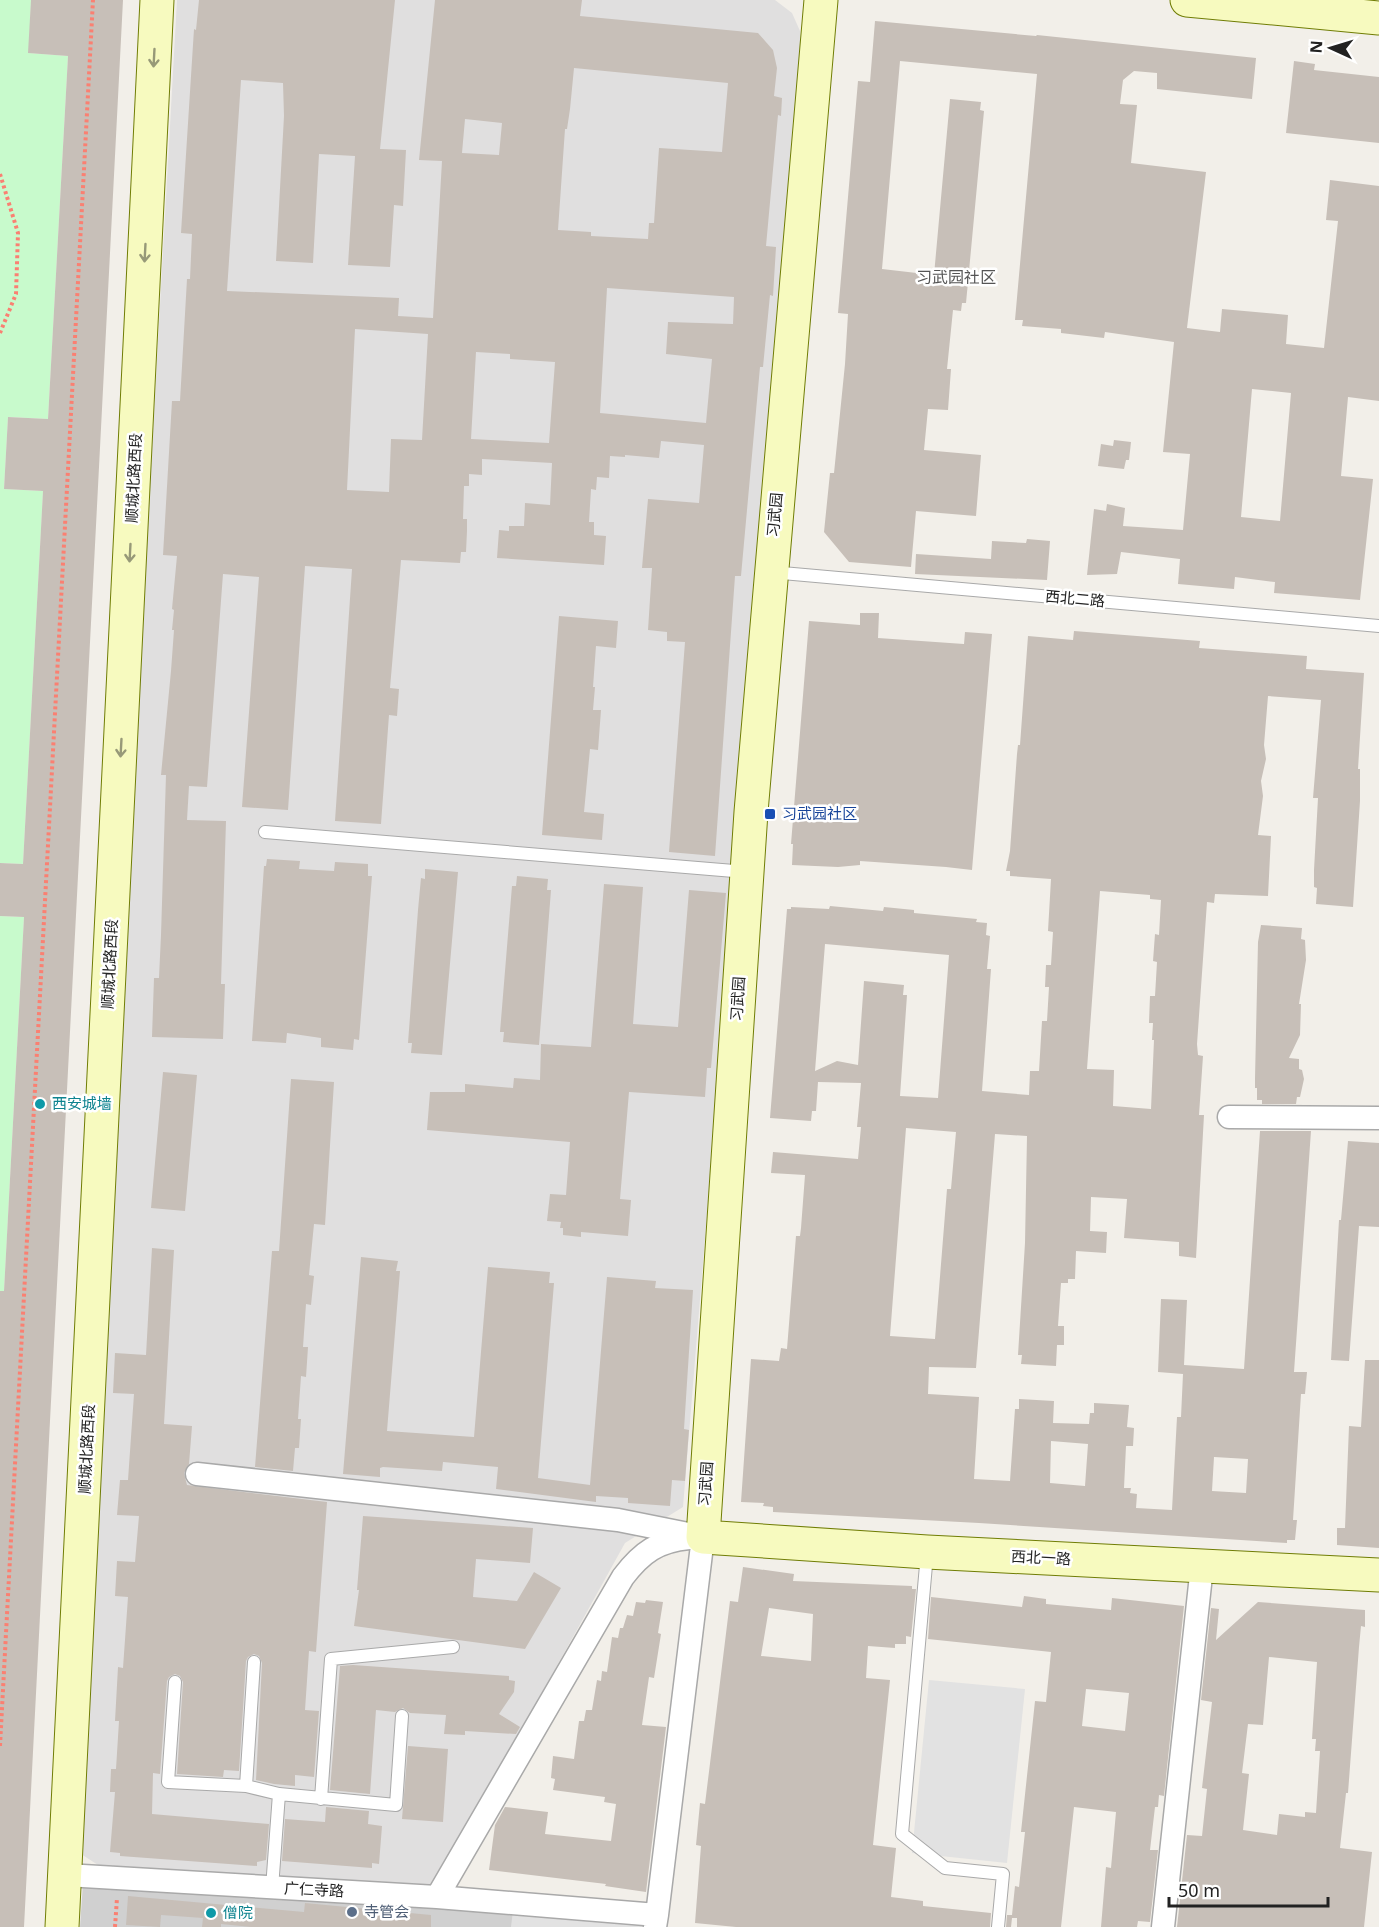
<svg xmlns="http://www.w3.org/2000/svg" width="1379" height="1927" font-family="'Noto Sans','Noto Sans SC',sans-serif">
<rect width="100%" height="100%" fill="#f2efe9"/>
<path fill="#e0dfdf" d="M177,0H775L792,13L800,31L801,64L683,1507L625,1543L434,1888L107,1866L98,1865L78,1852L106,1276Z"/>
<path fill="#d0d0d0" d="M83,1883L651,1920L650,1927H80Z"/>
<path fill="#c8facc" d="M0,0H31L29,53L68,56L48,419L8,417L4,489L43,491L23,864L0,863Z
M0,916L24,917L4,1291H0Z"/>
<path fill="#e2e2e2" d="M929,1680L1025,1689L1007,1863L912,1853Z
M513,1911L650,1921L649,1927H511Z"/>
<path fill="#c7bfb8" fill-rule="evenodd" d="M31,0H123L24,1927H0V1291H4L24,917L0,916V863L23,864L43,491L4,489L8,417L48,419L68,56L28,53Z
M199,0H395L380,149L406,150L403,206L394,205L390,267L348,265L355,156L319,154L313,263L276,261L284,116L283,83L241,80L227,291L399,298L398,316L433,318L442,161L419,160L435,0H582L580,16L758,33L773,50L777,68L774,96L782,98L781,116L778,115L766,246L776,247L773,296L770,295L763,367H760L741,576H735L715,856L669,852L685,642L667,641V632L648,630L652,568H642L648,499L699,503L704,445L661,441L659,458L625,455V457L610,456L609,478L597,477L596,490L591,489L589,522H594V535L606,536L604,565L497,558L499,530L509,531V526H524L525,503L550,505L552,463L482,459V475L469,474V486H464L463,519H467V531L466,552H461L460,563L401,560L390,688L399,689L397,716L389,715L381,824L335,821L352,569L305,566L288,810L242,807L259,577L223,574L207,787L189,786L187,820L226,821L221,984H225L223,1039L152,1037L154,978H159L161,935L166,775H161L171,671L174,630H172L174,610L172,609L177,556L163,555L172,401H180L187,279H190L192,234L181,233L194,29L196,30ZM574,68L728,83L722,152L659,148L654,223H649L648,239L591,236V232L558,230L565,129H567L570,109ZM465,119L502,123L499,155L462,153ZM607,288L734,297L733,324L668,322L666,354L712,359L706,423L600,413ZM355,329L428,334L422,440L391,439L389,492L347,490ZM476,352L510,354V359L555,362L549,443L471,439Z
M875,21L1036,36L1037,35L1256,58L1252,99L1157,89V73L1134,71L1123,80L1120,104L1137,105L1131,163L1206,172L1187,328L1220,332L1222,309L1288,315L1286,344L1324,348L1338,221L1326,220L1330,180L1379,186V401L1348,397L1341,476L1373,479L1360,600L1274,593L1275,582L1235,577L1234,589L1178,584L1180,559L1121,552L1117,574L1087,575L1094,509L1106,511L1107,504L1125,508L1123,526L1183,530L1190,454L1163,452L1174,342L1105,332L1104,338L1061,333V329L1022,326L1023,320H1015L1037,74L900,61L882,269L934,275L950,99L981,102L980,110L984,111L966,303H962L961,311L953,310L947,369H951L948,410L928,409L924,450L981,455L976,516L916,511L911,567L849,562L824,532L830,473H834L845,364L848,314L838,313L858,81L870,82ZM1252,389L1291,393L1280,521L1241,517Z
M1294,61L1315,64L1314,70L1379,77V143L1286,133Z
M1114,440L1131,442L1129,460H1126L1124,469L1098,466L1101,444L1113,446Z
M1027,539L1050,541L1047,580L915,574L916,554L991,559L992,541L1026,543Z
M860,613H879L878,638L964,644L965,632L992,634L972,870L946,867L860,861V865L838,867L792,865L793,844H791L809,621L860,625Z
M559,616L618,621L616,648L596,646L593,687H595L593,710H601L598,750L590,749L584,812L604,814L602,840L542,835Z
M1074,631L1200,641L1199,648L1307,656L1306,669L1364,673L1358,769H1360V801L1353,907L1316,904L1317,888L1314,887V870L1318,798H1313L1321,700L1268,696L1264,745L1266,759L1261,781L1263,796L1258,835L1271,836L1268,896L1215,894L1214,903L1207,902L1197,1044L1198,1055L1203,1056L1199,1115H1204L1196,1258L1179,1256V1242L1124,1238L1127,1199L1091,1197L1090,1231L1107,1232L1106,1253L1076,1251L1075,1279H1068V1283H1061L1058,1326H1064V1345H1057L1056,1366L1021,1364L1022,1355H1018L1025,1243L1027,1136L995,1134L976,1368L929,1367L928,1394L979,1397L974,1479L1010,1481L1015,1409H1019V1399L1054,1401L1053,1423L1089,1424L1090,1413H1094V1403L1129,1405L1127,1427L1134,1428L1133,1446H1126L1124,1488H1131L1130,1493L1137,1494L1136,1508L1172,1510L1177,1417H1181L1183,1374L1158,1372L1161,1299L1187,1300L1184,1365L1244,1369L1260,1131H1311L1294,1372H1307L1305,1394H1301L1293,1520H1297L1295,1540H1287V1543L979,1523L773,1512V1507L763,1506L764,1503L741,1502L751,1359L779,1361L781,1348L787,1349L796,1236H800L801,1228L805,1175L771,1173L773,1152L858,1159L861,1127H857L861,1083L818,1082L816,1111H812L811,1121L770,1118L787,909H791V907L829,909L830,906L883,911L884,907L914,910V913L977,919L976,922L987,923L986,935L990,936L987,969H991L982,1091L1029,1095L1030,1071H1039L1042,1021H1047L1049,987H1045L1046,965H1051L1053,932L1048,931L1051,879L1010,876V871H1006L1010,851L1017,754L1018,745H1020L1028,636L1073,640ZM1100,891L1150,895V899L1161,900L1159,935L1155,934L1153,961L1157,962L1155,996H1150L1149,1023H1153L1152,1040H1154L1151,1109L1113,1106L1114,1070L1087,1069ZM825,944L949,955L938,1098L900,1096L907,995H903L904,985L864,981L858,1065L837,1061L815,1071ZM906,1128L956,1132L951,1189H947L935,1339L890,1336ZM1051,1441L1088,1444L1085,1486L1050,1483ZM1214,1457L1248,1459L1246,1493L1212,1491Z
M267,859L300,861L299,869L334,871L335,862L368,864V876H372L359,1040L354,1039L353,1050L321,1047V1038L287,1033L286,1043L252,1041L264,866H266Z
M425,869L458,872L442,1055L411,1053L412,1043H408L418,910L421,878L425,879Z
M517,876L548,879L547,890H551L539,1045L503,1042L504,1032H500L512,886H516Z
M604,884L643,887L633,1024L678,1027L689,890L726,893L711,1068H707L705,1097L629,1092L620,1199L631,1200L628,1236L581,1232V1237L563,1235V1228H560L561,1222L547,1221L550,1194L566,1195L570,1142L427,1130L430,1092H465V1084L513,1088L514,1078L540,1080L541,1044L591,1047Z
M1261,925L1302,928L1301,939L1305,940L1306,960L1299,1004H1301L1300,1035L1289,1058L1299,1059V1069L1302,1070L1304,1079L1300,1097H1297L1296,1104H1262V1100H1257V1088H1255V1079L1258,942Z
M163,1072L197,1075L185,1211L151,1208Z
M291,1079L334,1082L325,1225L314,1224L309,1275L314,1276L311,1305L306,1304L303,1347H308L306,1377L301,1376L298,1419H301L299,1448H295L293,1471L255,1467L272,1251H279Z
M1348,1141L1379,1143V1227L1359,1226L1349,1361L1331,1360L1339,1220H1341Z
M152,1248L174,1250L164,1424L192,1426L189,1464L184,1473L187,1485L327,1502L316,1652L309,1651L305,1710L319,1711L314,1777L295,1775V1786L274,1784L256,1780L262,1663L259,1656L254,1654L248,1657L246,1661L239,1771L224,1770L223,1777L177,1774L183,1682L180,1676L175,1674L169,1677L167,1681L160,1774L153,1773L152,1814L269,1824L266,1860L257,1862V1866L120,1856V1853L110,1852L115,1792H110L111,1769H116L119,1721H115L118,1667L123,1668L128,1597L115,1596L117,1561L135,1562L139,1516L117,1515L120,1480H128L134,1394L113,1393L115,1353L146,1355Z
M361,1257L398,1261L396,1271H400L387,1431L474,1437L488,1267L550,1272L549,1283H554L538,1478L590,1485L607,1277L656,1281L655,1288L693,1290L684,1429L689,1430L685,1481L672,1480L670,1506L628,1503V1498L596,1496V1502L496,1489L498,1467L443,1462L442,1471L383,1467L380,1468V1477L343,1474Z
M1365,1360H1379V1548L1337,1545V1528H1345L1349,1426L1361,1427Z
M363,1516L533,1528L530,1563L476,1559L473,1597L517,1601L534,1572L561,1588L525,1649L354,1626L359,1590H357Z
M743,1567L794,1574L793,1581L912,1586V1589H916L911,1637L906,1636V1644H895V1648L868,1646L866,1678L890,1680L873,1845L896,1848L891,1897L923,1901V1906L991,1913L990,1927H736L695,1923L701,1846L696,1845L700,1803L705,1804L730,1601L738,1602ZM769,1608L813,1614L811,1661L761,1656Z
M1024,1596L1046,1599V1604L1111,1610L1112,1598L1184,1606L1164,1796L1159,1795L1158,1807H1155L1150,1850H1158L1150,1922L1138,1921L1137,1927H1101L1106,1867L1111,1868L1116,1812L1074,1807L1061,1927H1017V1918H1012L1011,1927H1006L1007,1915H1012L1015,1886L1019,1887L1025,1832H1021L1035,1701L1046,1702L1051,1652L928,1639L931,1597L1022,1607ZM1086,1689L1129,1693L1125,1731L1082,1726Z
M646,1600L663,1602L658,1633L661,1634L654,1678L649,1677L642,1725L666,1727L646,1892L605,1886L606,1884L489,1870L495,1825L505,1807L548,1812L545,1834L611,1841L616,1804L604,1802L605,1797L553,1790L555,1779L551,1778L553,1756L574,1759L579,1721H584L586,1710H592L597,1680L601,1681L602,1671L607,1672L612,1637L618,1638L620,1628H623L627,1615L633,1616L636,1602L645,1603Z
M1258,1602L1365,1610V1627L1361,1626L1359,1647L1348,1793H1346L1340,1848L1372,1852L1364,1927H1177L1187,1835L1202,1836L1207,1789L1202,1788L1212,1702L1201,1700L1211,1608L1219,1609L1216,1640ZM1269,1657L1317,1662L1312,1739H1316L1315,1751H1320L1316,1813L1305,1812V1817L1279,1814L1277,1835L1243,1830L1249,1774L1242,1773L1248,1724L1263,1725Z
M353,1665L509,1676V1680L515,1681L514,1692L499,1714L520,1727L516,1734L465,1731V1735L444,1734L446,1715L410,1713L403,1708L395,1712L376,1710L370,1794L330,1790L340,1666Z
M408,1746L448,1749L443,1822L402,1819Z
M326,1807L369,1811L368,1824L382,1826L379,1864L372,1863V1868L282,1861L285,1819L325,1822Z
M128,1896L304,1912L305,1903L431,1915V1927H251L221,1924V1927H202L203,1918L161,1915L160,1927L126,1925Z"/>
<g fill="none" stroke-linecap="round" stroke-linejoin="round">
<g stroke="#a9a9a9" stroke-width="14">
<path id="lane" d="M771,572L1379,626
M265,832L746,872
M927,1554L902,1834L945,1868L1003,1874L998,1927
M175,1682L168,1782L246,1786L279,1794L396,1805L402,1716
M246,1786L254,1662
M321,1799L331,1659L453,1647
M272,1888L279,1794"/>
</g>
<g stroke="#a9a9a9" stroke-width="25">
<path id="street" d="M1229,1117L1379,1118
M197,1474L618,1520L703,1537
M66,1875L437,1897L657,1915L655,1927
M437,1897L623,1577C642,1552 658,1541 689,1538
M657,1915L703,1537
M1163,1927L1202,1566"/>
</g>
<g stroke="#707d05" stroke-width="35">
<path id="secondary" d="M821,0L751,812L703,1537L927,1552L1379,1575
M1187,0L1379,18
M62,1927L157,0"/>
</g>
<path stroke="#fa8072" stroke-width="4" stroke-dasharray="3 3" stroke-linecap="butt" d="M0,174L18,233L16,294L0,333
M0,1746L93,0
M115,1927L117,1898"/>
<use href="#lane" stroke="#fff" stroke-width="12"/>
<use href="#street" stroke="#fff" stroke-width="22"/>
<use href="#secondary" stroke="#f7fabf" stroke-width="33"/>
</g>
<defs><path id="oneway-shaft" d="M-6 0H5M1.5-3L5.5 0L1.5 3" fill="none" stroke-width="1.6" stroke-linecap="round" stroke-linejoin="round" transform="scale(1.5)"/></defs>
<g stroke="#979978">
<use href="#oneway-shaft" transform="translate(154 58) rotate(93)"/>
<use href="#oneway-shaft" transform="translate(145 253) rotate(93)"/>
<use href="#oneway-shaft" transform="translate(130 553) rotate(93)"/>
<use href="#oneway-shaft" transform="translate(121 748) rotate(93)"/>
</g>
<rect fill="#1a4fb4" stroke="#fff" stroke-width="2" x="764" y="808" width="12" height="12" rx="3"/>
<g fill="#0f9aa8" stroke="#fff" stroke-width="2">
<circle cx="40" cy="1104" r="6"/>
<circle cx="211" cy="1913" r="6"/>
</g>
<circle fill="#5c6f8a" stroke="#fff" stroke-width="2" cx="352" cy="1912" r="6"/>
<g text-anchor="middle" stroke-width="5" stroke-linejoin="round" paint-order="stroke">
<g font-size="15" fill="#222" stroke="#fff">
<text transform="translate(134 478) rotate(-87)" y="5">顺城北路西段</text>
<text transform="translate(775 515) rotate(-85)" y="5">习武园</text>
<text transform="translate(1075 599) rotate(5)" y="5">西北二路</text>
<text transform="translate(110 964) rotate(-87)" y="5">顺城北路西段</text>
<text transform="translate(738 999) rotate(-86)" y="5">习武园</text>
<text transform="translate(87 1449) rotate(-87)" y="5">顺城北路西段</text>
<text transform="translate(706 1484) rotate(-86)" y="5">习武园</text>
<text transform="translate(1041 1558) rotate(3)" y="5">西北一路</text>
<text transform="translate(314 1890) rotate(3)" y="5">广仁寺路</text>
</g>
<g font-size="15" fill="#164399" stroke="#fff" text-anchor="start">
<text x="782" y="819">习武园社区</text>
</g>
<g font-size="15" fill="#0d838f" stroke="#fff" text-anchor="start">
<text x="52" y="1109">西安城墙</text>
<text x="223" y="1918">僧院</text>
</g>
<g font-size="15" fill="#4e5e75" stroke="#fff" text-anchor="start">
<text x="364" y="1917">寺管会</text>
</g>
<g font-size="16" fill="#555" stroke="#fff">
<text x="956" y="283">习武园社区</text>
</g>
</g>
<g transform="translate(1331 48) rotate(274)" stroke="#ffffff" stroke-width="4.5" paint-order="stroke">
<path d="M0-4.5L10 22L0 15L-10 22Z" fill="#222222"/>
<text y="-9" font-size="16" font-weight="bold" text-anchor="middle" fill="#222222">N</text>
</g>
<path d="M1169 1897v9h159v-9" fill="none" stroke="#222222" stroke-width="3"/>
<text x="1178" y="1897" font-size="18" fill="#222222" stroke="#ffffff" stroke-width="4.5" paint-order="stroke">50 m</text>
</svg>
